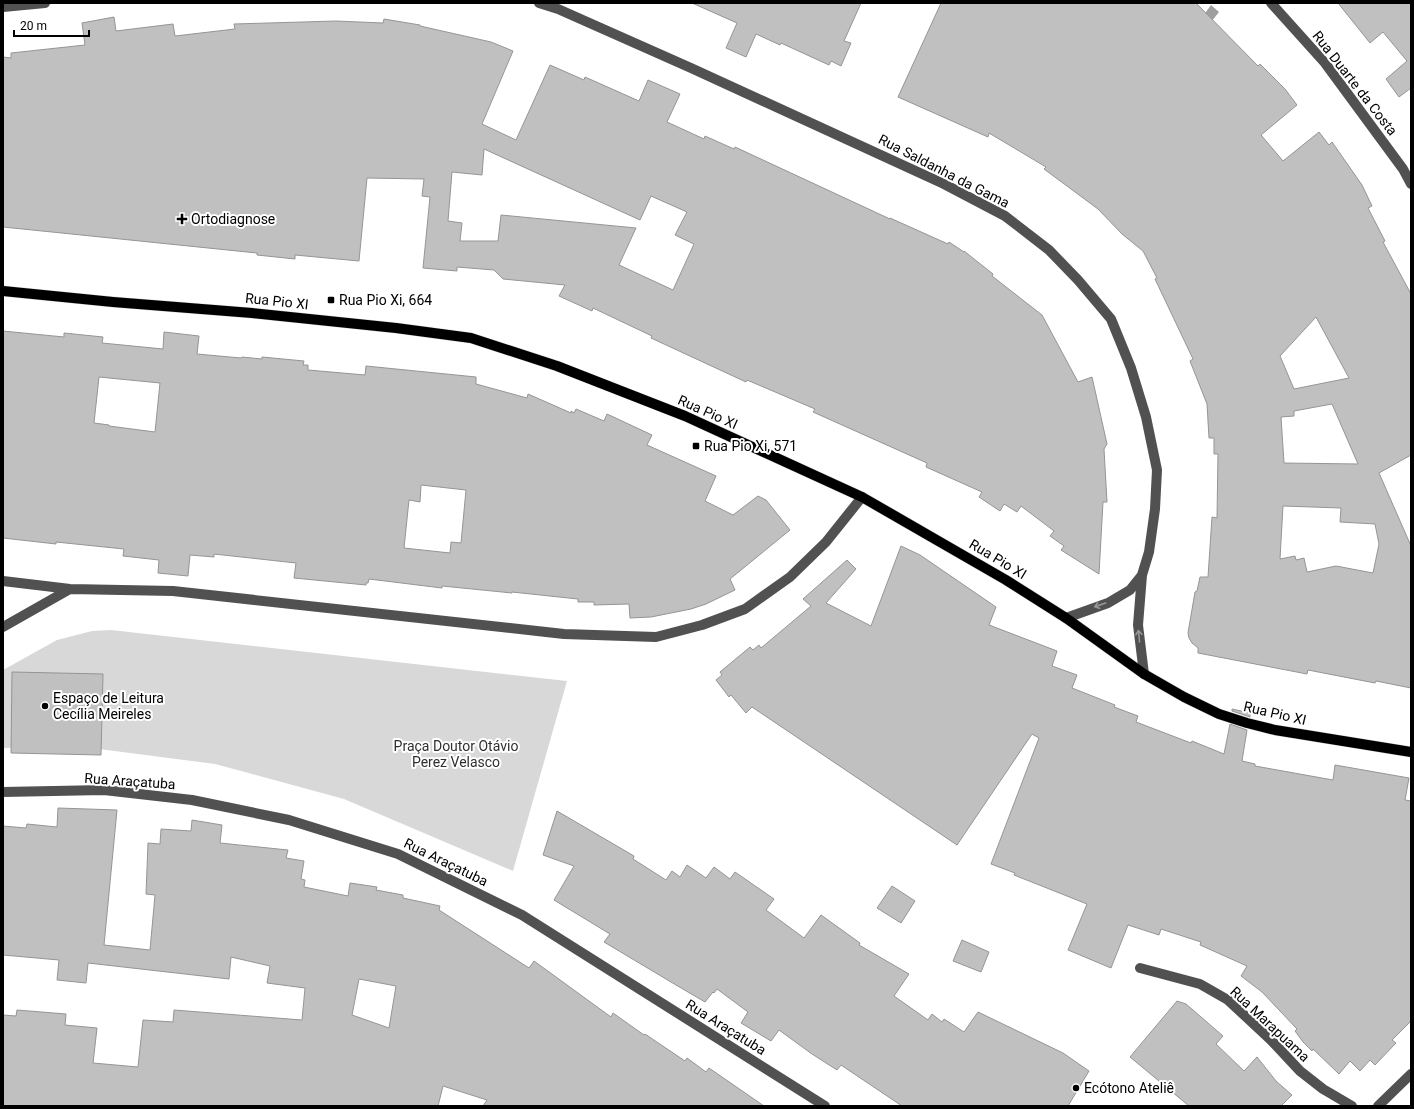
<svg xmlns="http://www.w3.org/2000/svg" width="1414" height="1109" font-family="Roboto,sans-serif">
<rect width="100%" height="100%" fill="#fff"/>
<path fill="#d8d8d8" d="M111,630L567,681L513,871L344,799L215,764L99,749L31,747L3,748V670L57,640L92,631Z"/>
<path fill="#9f9f9f" d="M1211,5L1219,12L1200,36L1193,30Z"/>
<path fill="#c0c0c0" stroke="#959595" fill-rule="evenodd" d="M692,3H861L844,41L851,43L841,66L831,61L829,65L781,43L780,45L756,34L746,57L726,48L737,23Z
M941,3H1196L1258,66L1260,64L1285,89L1297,105L1261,135L1283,161L1319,132L1329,145L1332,142L1362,185L1372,206L1368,208L1385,241L1383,242L1411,294V455L1379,473L1411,546V688L1376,681L1375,683L1308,670L1307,674L1198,653V648L1192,643L1189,638L1188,633L1195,592L1197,591L1200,577H1208L1212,517L1217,518L1218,454H1214V438H1209L1207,404L1190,361L1193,359L1155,279L1157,278L1143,251L1122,234L1098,209L1044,169L1046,167L989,133L988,137L898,97ZM1316,317L1349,378L1294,389L1280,356ZM1332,404L1358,464L1284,463L1281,417L1294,416V411ZM1283,506L1341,508L1340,522L1375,524L1379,544L1373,573L1336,566L1307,572L1304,558L1296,560L1295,556L1280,559Z
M1338,3H1411V88L1399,97L1386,79L1407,61L1383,32L1370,43Z
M114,17L116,31L173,24L175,36L235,29L234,24L336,21L383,23L384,19L420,25V26L491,42L513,51L482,124L516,140L550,65L584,80L585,77L639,101L648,80L680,94L667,122L704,139L705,136L734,149L735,147L890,219V218L948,244L949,242L964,252V251L993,274L992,276L1042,315L1078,382L1092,377L1107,444L1104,449L1107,502H1103L1099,574L1061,550L1064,546L1050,536L1054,531L1021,506L1017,512L1004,504L1000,511L979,497L982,492L926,467L927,463L813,412L815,409L808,406L747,380L746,382L651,338L652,336L593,308L592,311L559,296L565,285L503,279L494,270L457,267V271L423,268L430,197L422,196L424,179L367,178L359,261L295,255V259L257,255V253L3,227V57L11,58V53L85,45L82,23ZM484,149L640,220L651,196L687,212L675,235L694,244L673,290L619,265L636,228L501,215L498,241H460L462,223L448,221L452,172L482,175Z
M3,331L64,337V333L103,337L102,343L163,349L164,332L199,336L197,354L241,358L242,357L262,359V357L304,361L303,365H308V370L365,375L366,366L476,377V384L527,398L528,394L571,413V411L574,413L576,409L604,421L607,414L652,435L647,445L716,476L705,501L733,515L758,496L766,500L790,530L730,579L735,590L706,604L691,609L651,617L630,618L629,604L594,605V602H578V599L512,592V593L442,586V588L369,579L368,583H366V585L294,578L296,563L214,554V557L190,555L188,576L158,573L159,560L123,556L124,549L56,542V544L3,538ZM99,377L160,383L155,432L109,426V425L94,423ZM421,485L466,490L461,543L451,542L450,553L404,548L409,500L420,502Z
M901,546L920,555L996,607L989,625L1057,651L1052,666L1077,675L1072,688L1115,705L1114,707L1138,716L1136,722L1191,743L1192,741L1224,754L1230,724L1247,730L1242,761L1255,764V766L1333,780L1335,765L1409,778L1405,800L1411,801V1021L1392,1040L1396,1043L1375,1065L1370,1060L1360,1071L1350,1061L1339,1074L1313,1049L1312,1051L1303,1042L1295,1031L1297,1029L1262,992L1241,976L1247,966L1200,945L1201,942L1161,929L1159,935L1128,925L1111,968L1068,950L1087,904L1014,875L1015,873L991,864L1039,738L1032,734L957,845L752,707L746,713L731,695L729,697L716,680L722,675L720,672L750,647L753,650L759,645L761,648L811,606L803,599L847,560L856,569L826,603L871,626Z
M12,672L103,674L101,755L11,753Z
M1232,709L1250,713V717L1232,711Z
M58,808L117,810L104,945L150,950L155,895L146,894L148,843L160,844L161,829L191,831L192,820L222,825L220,843L288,850L286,858L304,861L301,879L305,880L304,887L348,896L350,883L377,887L376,890L403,895V898L440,906L439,910L529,968L534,961L611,1017L613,1013L644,1035L645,1034L685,1061L687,1058L706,1072L709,1068L764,1106H483L487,1100L443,1086L438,1106H3V1015L16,1016L17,1010L66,1014L65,1025L97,1028L93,1063L138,1067L143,1020L173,1022L174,1010L302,1020L305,988L267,983L270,966L231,957L229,979L88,963L86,983L57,980L59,960L3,955V826L26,828L27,824L57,827ZM359,979L396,986L389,1028L352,1015Z
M557,811L634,856L633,859L666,880L672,871L680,877L687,865L706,878L714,867L730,879L735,872L774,899L766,910L804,938L821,915L860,943L859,945L909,974L894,996L928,1020L932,1014L942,1022L944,1019L964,1032L978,1012L1063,1053L1089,1071L1068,1106H902L841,1065L837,1070L812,1054L779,1030L771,1041L741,1023L748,1012L717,989L714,993L713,992L705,1002L676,985L604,942L610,934L554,900L574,866L543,855Z
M892,886L915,901L901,923L877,908Z
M962,940L989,952L981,972L953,961Z
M1177,1001L1186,1004L1223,1036L1216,1044L1244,1071L1257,1057L1276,1081L1292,1095L1281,1106H1189L1130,1057Z"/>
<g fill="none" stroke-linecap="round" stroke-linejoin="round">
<g stroke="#dbdbdb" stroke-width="11">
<path id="major" d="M3,291L113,302L252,313L396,328L471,338L557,366L685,416L862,497L1006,580L1066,618L1144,674L1184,697L1219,714L1247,723L1275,730L1411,752"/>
</g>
<path stroke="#515151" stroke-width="10" d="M539,3L558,9L691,68L944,184L1005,216L1049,250L1078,280L1111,319L1131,368L1146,417L1157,470L1155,509L1149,552L1142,575L1138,625L1144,674
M1271,3L1325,63L1403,169L1411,184
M3,7L45,3
M3,581L70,589L173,591L564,634L656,637L702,625L745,609L790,577L826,542L862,497
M1066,618L1108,603L1130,590L1142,575
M3,627L70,589
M3,792L104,790L192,800L289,820L398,854L522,915L825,1106
M1140,968L1200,984L1228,1000L1271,1040L1300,1071L1323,1089L1352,1106
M1378,1106L1411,1074"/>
<use href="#major" stroke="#000" stroke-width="10"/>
</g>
<defs><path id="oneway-shaft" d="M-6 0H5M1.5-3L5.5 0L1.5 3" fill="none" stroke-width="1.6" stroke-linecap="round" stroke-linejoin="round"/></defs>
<g stroke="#979797">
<use href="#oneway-shaft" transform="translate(1100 605) rotate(161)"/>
<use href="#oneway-shaft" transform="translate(1139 636) rotate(-95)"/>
</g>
<g fill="#000" stroke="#fff" stroke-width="1.5">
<path d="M180 213h4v4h4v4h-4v4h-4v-4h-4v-4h4z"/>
<rect x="327" y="296" width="8" height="8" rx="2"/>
<rect x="692" y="442" width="8" height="8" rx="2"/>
<circle cx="45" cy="706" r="4"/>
<circle cx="1076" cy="1088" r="4"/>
</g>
<g text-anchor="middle" stroke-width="4" stroke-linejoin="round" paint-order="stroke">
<g font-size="14" fill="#000" stroke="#fff">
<text transform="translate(1355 83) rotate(52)" y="5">Rua Duarte da Costa</text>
<text transform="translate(944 171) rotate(27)" y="5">Rua Saldanha da Gama</text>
<text transform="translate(277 301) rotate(6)" y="5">Rua Pio XI</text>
<text transform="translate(708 412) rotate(24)" y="5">Rua Pio XI</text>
<text transform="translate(998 559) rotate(31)" y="5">Rua Pio XI</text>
<text transform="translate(1275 713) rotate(13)" y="5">Rua Pio XI</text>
<text transform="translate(130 781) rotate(4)" y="5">Rua Araçatuba</text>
<text transform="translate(446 862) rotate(26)" y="5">Rua Araçatuba</text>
<text transform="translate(1270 1024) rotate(43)" y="5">Rua Marapuama</text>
<text transform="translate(726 1027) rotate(32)" y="5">Rua Araçatuba</text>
</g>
<g font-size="14" fill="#000" stroke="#fff" text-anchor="start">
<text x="191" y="224">Ortodiagnose</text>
<text x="339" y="305">Rua Pio Xi, 664</text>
<text x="704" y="451">Rua Pio Xi, 571</text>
<text x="53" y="703">Espaço de Leitura<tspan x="53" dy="16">Cecília Meireles</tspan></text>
<text x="1084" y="1093">Ecótono Ateliê</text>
</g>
<g font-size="14" fill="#2f2f2f" stroke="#fff">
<text x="456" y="751">Praça Doutor Otávio<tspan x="456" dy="16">Perez Velasco</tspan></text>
</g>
</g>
<rect width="1414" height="1109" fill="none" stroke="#000000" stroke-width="8"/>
<path d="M14 30v6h75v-6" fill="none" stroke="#000000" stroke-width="2"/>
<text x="20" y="30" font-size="12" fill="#000000" stroke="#ffffff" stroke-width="3" paint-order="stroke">20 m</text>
</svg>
